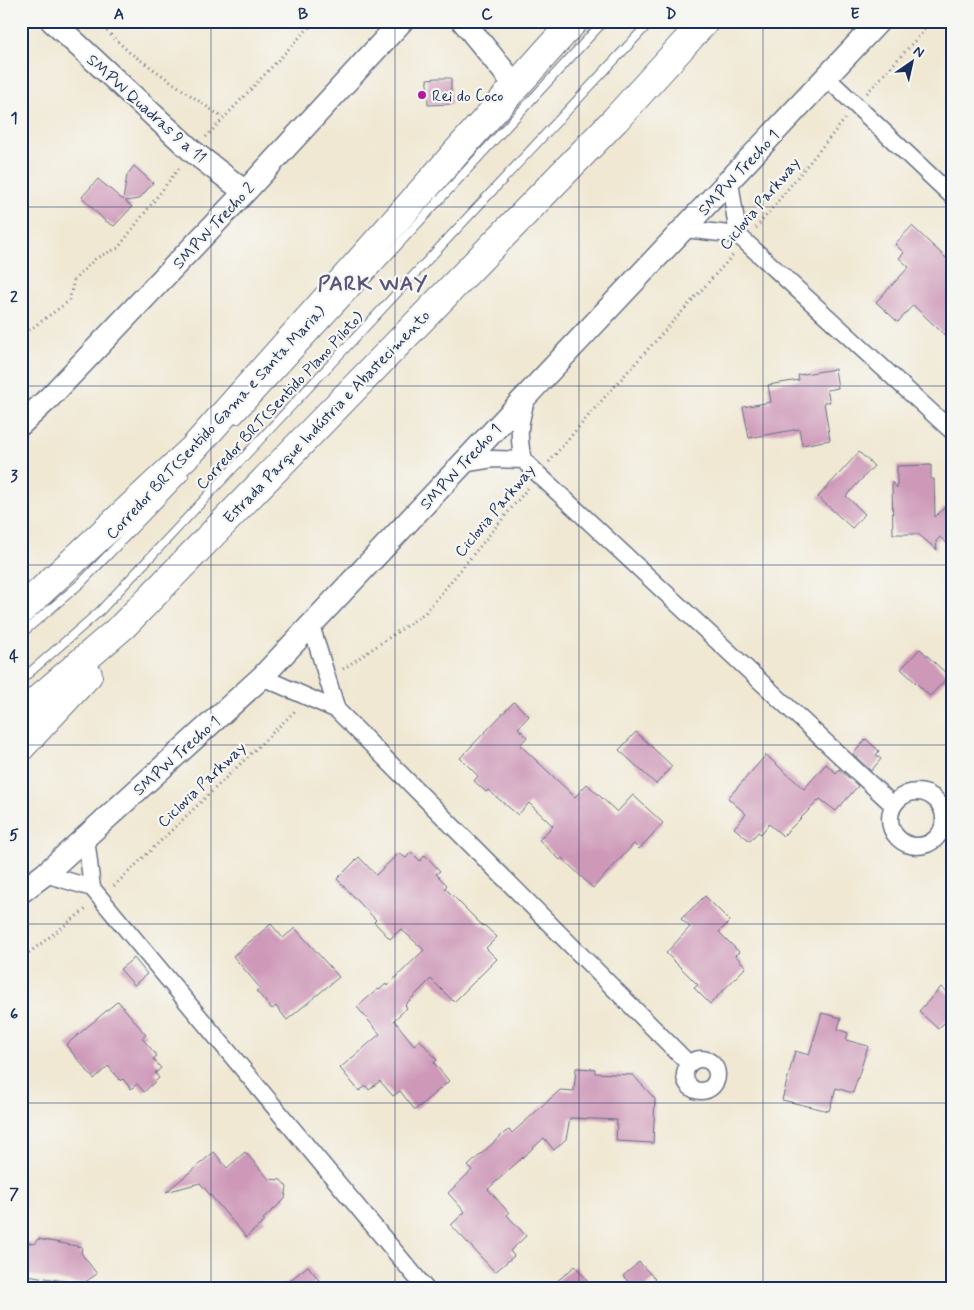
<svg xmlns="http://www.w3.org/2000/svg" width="974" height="1310" font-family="Mynerve,sans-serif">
<rect width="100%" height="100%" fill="#f6f6f2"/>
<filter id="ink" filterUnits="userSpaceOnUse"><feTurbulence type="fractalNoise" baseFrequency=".02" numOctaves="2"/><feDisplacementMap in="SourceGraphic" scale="10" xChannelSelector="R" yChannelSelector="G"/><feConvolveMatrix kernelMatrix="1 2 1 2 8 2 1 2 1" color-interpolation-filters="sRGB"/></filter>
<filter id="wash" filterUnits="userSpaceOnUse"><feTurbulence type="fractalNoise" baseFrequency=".0096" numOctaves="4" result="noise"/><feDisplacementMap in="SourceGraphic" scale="20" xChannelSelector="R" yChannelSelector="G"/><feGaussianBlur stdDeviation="1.12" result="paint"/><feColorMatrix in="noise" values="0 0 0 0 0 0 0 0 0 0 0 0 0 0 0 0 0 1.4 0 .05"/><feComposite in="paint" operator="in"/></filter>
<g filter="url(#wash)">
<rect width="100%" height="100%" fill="#f0e8d3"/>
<g id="blocks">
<path fill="#ce98b8" d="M437,78H451V104L428,105L427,79Z
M134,166L153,183L139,199L125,201L132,207L114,226L104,220L82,197L98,179L123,200L127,175Z
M912,226L947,259L953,261V343L913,305L898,322L876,302L909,267L899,258L904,253L895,244Z
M835,369L838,388L827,390L830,402H824L830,440L802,445L799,429L749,438L743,407L771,402L768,385L799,380L798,375Z
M859,452L874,466L846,496L865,514L852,528L818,497Z
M931,465V479H934L935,517L945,507L953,515V549L940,537L936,541L937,550L918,534H893L892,482L897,488V466Z
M920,649L949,676L930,696L901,669Z
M514,702L529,716L518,728L527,737L520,745L575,797L587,784L617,812L633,795L663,823L639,849L634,844L593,888L562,858L560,860L539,840L553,826L529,803L518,815L488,790L486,792L474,781L478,776L460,758Z
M636,732L672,766L656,784L619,750Z
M866,739L879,751L876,755L881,759L871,771L853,754Z
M766,755L804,789L826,764L836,773L839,769L858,786L836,811L820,799L783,836L769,824L761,834L758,832L750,841L734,828L746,814L728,798Z
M411,852L420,861L425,855L440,871L436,874L447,885L445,888L483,926L484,925L497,937L486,948L497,959L454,1002L431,979L405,1005L407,1008L394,1020L414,1045L420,1040L437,1060L434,1063L449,1081L415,1110L400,1091L393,1096L380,1081L369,1090L366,1086L359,1091L340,1068L380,1034L357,1007L378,989L379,990L386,984L387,986L424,950L401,929L390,939L374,922L376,920L337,879L359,857L376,875L399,853L406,858Z
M705,896L730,921L719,932L739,952L735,955L746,967L710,1004L694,988L698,985L666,953L690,927L681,919Z
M271,924L283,938L295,928L339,977L287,1020L276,1006L272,1009L256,991L260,988L233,956Z
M134,958L147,974L134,985L120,969Z
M941,987L953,998V1014L938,1029L919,1011Z
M118,1001L146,1035L142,1038L157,1056L153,1059L161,1068L155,1073L159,1078L144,1092L137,1084L131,1089L123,1079L121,1081L108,1066L94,1079L66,1045Z
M822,1013L841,1018L838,1029L848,1033L846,1040L868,1046L853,1093L836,1088L829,1111L782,1100L795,1051L809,1055Z
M576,1068L595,1069V1073L633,1075L655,1099L653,1143L616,1141L617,1120L570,1118L566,1139L554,1150L544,1138L488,1189L509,1213L507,1215L526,1236L510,1251L514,1256L495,1272L451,1225L465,1212L448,1193L472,1170L468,1166L504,1133L509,1130L512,1133L560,1090L574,1091Z
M214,1152L227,1168L245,1152L269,1179L281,1180L287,1187L285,1199L263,1219L265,1221L246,1237L200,1183L166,1192Z
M38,1239L82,1247L81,1253L97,1274L82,1284L21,1274V1241L34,1244Z
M639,1262L655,1279L644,1289H635L623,1276Z
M308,1266L319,1280L307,1289H279Z
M575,1266L588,1281L580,1289H548Z"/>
</g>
</g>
<g filter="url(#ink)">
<use href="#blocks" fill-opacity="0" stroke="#667087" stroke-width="1"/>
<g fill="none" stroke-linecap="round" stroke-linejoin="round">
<g stroke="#667087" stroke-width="10">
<path id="lane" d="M238,419L604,21
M21,634L81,583L184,476
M21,680L100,611L651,21"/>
</g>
<g stroke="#667087" stroke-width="19">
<path id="street" d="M827,78L953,197
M730,182L738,235L953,432
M685,229L738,235
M527,396C520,423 517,432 523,460L893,805
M462,464L493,459L523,460
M311,625L337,710
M262,677L337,710L689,1064
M890 819a27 27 0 1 1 54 0a27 27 0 1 1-54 0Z
M86,837L92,888L426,1289
M45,874L92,888
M685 1075a16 16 0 1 1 32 0a16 16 0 1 1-32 0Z"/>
</g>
<g stroke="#667087" stroke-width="25">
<path id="secondary" d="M52,21L192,151L245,192
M463,21L516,86
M21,424L50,397L245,192L402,21
M21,892L45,874L262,677L879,21"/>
</g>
<g stroke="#667087" stroke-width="30">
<path id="highway" d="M21,610L194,448L463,145L574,21
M21,714L123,626L615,120L705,21
M21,747L88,675"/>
</g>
<path stroke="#667087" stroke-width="3" stroke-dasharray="1 4" stroke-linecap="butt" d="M96,21L129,52L223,118
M867,93L933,21
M206,137L315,21
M756,228L845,119
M21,336L69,301L74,280L96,258L118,248L179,168
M549,462L595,408L734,254
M343,669L425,613L528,488
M114,886L295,711
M21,959L86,909"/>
<use href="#lane" stroke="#fff" stroke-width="8"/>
<use href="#street" stroke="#fff" stroke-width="16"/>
<use href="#secondary" stroke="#fff" stroke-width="22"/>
<use href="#highway" stroke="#fff" stroke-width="28"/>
</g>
</g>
<path fill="none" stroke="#1b2f5e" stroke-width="1" stroke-opacity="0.55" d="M211,21V1289M395,21V1289M579,21V1289M763,21V1289M21,207H953M21,386H953M21,565H953M21,745H953M21,924H953M21,1103H953"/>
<circle fill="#b5179e" stroke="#f6f6f2" stroke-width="2" cx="422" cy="95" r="5"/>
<g text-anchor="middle" stroke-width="4.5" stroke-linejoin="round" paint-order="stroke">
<g font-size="16" fill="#1b2f5e" stroke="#f6f6f2" text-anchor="start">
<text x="432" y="101">Rei do Coco</text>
</g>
<g font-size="16" fill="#1b2f5e" stroke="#f6f6f2">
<text transform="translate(147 108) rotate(42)" y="6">SMPW Quadras 9 a 11</text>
<text transform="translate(738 172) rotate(-47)" y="6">SMPW Trecho 1</text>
<text transform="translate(759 203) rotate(-50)" y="6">Ciclovia Parkway</text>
<text transform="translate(213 225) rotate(-47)" y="6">SMPW Trecho 2</text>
<text transform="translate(279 400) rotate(-47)" y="6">Corredor BRT(Sentido Plano Piloto)</text>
<text transform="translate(326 416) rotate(-46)" y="6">Estrada Parque Indústria e Abastecimento</text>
<text transform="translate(215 422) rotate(-47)" y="6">Corredor BRT(Sentido Gama e Santa Maria)</text>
<text transform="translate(460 466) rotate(-47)" y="6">SMPW Trecho 1</text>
<text transform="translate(494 510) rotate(-50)" y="6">Ciclovia Parkway</text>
<text transform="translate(176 755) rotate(-42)" y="6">SMPW Trecho 1</text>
<text transform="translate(201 784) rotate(-44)" y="6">Ciclovia Parkway</text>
</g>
<g font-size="21" font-weight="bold" letter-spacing="1" fill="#5a547e" stroke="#f6f6f2">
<text x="373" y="290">PARK WAY</text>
</g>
</g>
<rect width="974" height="1310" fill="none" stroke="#f6f6f2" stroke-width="55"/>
<g transform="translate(912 62) rotate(34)" stroke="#f6f6f2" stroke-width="4" paint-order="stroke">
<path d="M0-4L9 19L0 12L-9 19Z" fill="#1b2f5e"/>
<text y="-8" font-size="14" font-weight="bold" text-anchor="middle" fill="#1b2f5e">N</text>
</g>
<rect x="28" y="28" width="918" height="1254" fill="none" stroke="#1b2f5e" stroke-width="2"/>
<g font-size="16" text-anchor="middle" font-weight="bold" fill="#1b2f5e">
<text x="119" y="19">A</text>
<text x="303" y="19">B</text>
<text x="487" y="19">C</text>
<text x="671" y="19">D</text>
<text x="855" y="19">E</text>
<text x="14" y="123">1</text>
<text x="14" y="302">2</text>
<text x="14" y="481">3</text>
<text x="14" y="661">4</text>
<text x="14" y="840">5</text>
<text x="14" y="1019">6</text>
<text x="14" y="1199">7</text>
</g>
</svg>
